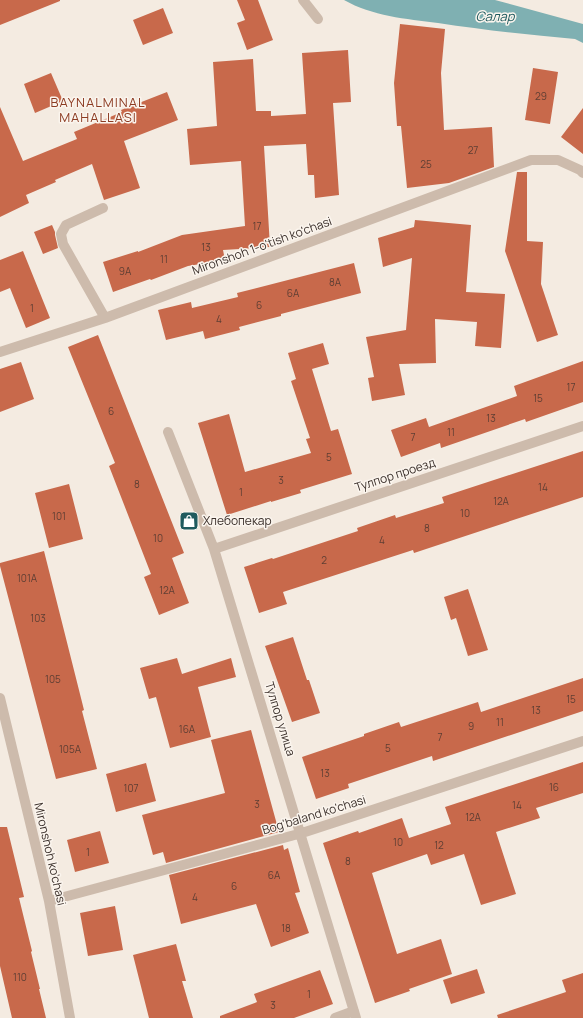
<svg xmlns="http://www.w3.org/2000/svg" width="583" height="1018" font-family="Manrope,sans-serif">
<rect width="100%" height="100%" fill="#f4ebe1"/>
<path fill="#7fb0b2" d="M344,0H495L583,24V43L575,39C529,35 484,30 438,23C406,19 372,16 344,0Z"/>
<path fill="#c8694b" d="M0,0H60V1L0,25Z
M237,0H258L273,40L247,50L237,23L245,20Z
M163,8L173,33L143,45L133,20Z
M400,24L445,29L441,73L444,130L492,127L494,167L449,183L407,188L401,126H397L394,83Z
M348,50L351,102L333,103L339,195L315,198L314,175H308L306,144L264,146L270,247L223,250L225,260L188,266L151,280L150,279L113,292L103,262L138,251V252L182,235L245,226L241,161L190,165L187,129L217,126L213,62L253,59L256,111H271V116L306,114L302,53Z
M533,68L558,72L550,124L525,120Z
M51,73L63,101L35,113L24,84Z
M167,92L178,120L124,141L140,188L104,200L92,164L55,180L56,182L26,195L29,203L0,217V107L23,161L77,139L74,132L122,112L121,110Z
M583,108V154L561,137Z
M517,172H527V241L543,242L541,284L558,335L537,342L505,251Z
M415,220L471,225L466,292L505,294L501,348L475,346L477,322L435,319L436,363L399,364L405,395L372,401L368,378L374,377L366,337L406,330L412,258L383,267L378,238L414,227Z
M52,225L55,232V235L58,248L43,254L34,232Z
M23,251L50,318L26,328L10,288L0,292V260Z
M354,263L361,293L281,314V316L239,327L240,330L205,339L203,331L166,340L158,310L191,302L192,308L238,297L237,293Z
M98,335L184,553L172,558L189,603L159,615L144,577L151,574L109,466L115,463L68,347Z
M323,343L329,364L312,369L331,431L338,429L352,474L300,490L301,493L271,502V501L227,515L198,423L229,414L245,472L311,453L306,439L310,438L291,381L296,379L288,353Z
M583,361V402L526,422L525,419L441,448L440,443L401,457L391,430L426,418L429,427L517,396L514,386Z
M21,362L34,399L0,412V369Z
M583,451V497L414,553L413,550L283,592L287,604L259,613L244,567L272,558L273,559L358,531L357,528L395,515L396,518L444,503L442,497Z
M69,484L83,539L49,548L35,493Z
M44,551L84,710L82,711L97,769L56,779L0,566V563Z
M468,589L488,650L468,656L456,618L451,620L444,597Z
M293,637L307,680H309L320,713L292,722L265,646Z
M177,658L182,674L231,658L236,677L198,687L211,737L170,748L156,697L149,699L140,668Z
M583,678V711L433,761L432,756L348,784L349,788L316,799L302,757L364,736V734L399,722L401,727L478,702L481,712Z
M251,730L279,832L166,863L163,852L153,855L142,815L225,793L211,740Z
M583,762V793L536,808L540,818L496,832L516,894L481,905L464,854L431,865L427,854L372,873L397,954L441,939L452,974L409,989L410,991L375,1003L323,843L358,831L359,833L402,818L409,838L451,824L445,807Z
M146,763L156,801L116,812L106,774Z
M0,827H7L24,897L19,898L32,951L31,952L40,989H39L46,1018H12L0,966Z
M100,831L109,863L75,872L67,840Z
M283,845L284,850L288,848L300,892L295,893L309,933L271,947L256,904L181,924L169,875Z
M115,906L123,950L88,956L80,913Z
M176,944L186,981H182L193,1018H149L133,955Z
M477,969L485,993L451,1004L443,980Z
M320,970L333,1004L294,1018H220V1016L257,1002L254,994Z
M583,973V1018H498L497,1015L566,992L562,980Z"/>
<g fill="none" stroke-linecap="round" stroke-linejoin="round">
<path stroke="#cdbbac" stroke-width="10" d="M303,0L318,19
M103,208L66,225L61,234L63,244L105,318
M0,352L105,318L531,160H558L580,170L583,173
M168,432L214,549L356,1018
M214,549L583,426
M0,698L49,901L70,1018
M49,901L302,833L583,741
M335,1018L354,1011"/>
</g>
<defs>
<g id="shop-square" transform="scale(1)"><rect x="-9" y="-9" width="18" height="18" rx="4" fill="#1f5a5e" stroke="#fbf5ee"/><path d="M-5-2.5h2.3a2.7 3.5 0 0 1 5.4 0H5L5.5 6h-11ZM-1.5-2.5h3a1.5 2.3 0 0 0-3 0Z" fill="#fff"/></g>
</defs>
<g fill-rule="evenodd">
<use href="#shop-square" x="189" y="521"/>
</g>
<g text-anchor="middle" stroke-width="3" stroke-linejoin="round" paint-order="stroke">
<g font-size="10" fill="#5e3e33">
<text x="541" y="100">29</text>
<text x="473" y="154">27</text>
<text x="426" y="168">25</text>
<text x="257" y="230">17</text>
<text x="206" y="251">13</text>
<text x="164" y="263">11</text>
<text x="125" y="275">9A</text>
<text x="335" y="286">8A</text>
<text x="293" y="297">6A</text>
<text x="259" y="309">6</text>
<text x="32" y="312">1</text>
<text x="219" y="323">4</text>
<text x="571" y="391">17</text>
<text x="538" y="402">15</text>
<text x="111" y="415">6</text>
<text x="491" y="422">13</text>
<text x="451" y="436">11</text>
<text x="413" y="441">7</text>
<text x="329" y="461">5</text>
<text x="281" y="484">3</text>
<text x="137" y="488">8</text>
<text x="543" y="491">14</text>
<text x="241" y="496">1</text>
<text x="501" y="505">12A</text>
<text x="465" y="517">10</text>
<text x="59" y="520">101</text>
<text x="427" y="532">8</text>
<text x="158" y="542">10</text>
<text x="382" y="544">4</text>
<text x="324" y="564">2</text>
<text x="27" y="582">101A</text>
<text x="167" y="594">12A</text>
<text x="38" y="622">103</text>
<text x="53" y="683">105</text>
<text x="571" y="703">15</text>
<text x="536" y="714">13</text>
<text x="500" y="726">11</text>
<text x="471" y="730">9</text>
<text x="187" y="733">16A</text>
<text x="440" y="741">7</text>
<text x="388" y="752">5</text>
<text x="70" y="753">105A</text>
<text x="325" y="777">13</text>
<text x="554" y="791">16</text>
<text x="131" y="792">107</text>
<text x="257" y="808">3</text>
<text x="517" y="809">14</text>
<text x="473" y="821">12A</text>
<text x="398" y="846">10</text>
<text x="439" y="849">12</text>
<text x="88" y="856">1</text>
<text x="348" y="865">8</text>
<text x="274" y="879">6A</text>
<text x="234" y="890">6</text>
<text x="195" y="901">4</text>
<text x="286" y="932">18</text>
<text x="20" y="981">110</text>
<text x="309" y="998">1</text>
<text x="273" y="1009">3</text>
</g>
<g font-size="12" fill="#3b302b" stroke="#fbf5ee">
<text transform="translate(262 246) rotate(-20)" y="4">Mironshoh 1-o'tish ko'chasi</text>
<text transform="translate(395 475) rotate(-18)" y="4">Тулпор проезд</text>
<text transform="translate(280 719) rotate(73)" y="4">Тулпор улица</text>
<text transform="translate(314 815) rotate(-17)" y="4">Bog'baland ko'chasi</text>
<text transform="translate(50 854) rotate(77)" y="4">Mironshoh ko'chasi</text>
</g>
<g font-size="12" fill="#3b302b" stroke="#fbf5ee" text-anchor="start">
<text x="203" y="525">Хлебопекар</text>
</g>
<g font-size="13" font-style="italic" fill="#1f5a5e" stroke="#fbf5ee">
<text x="495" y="21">Салар</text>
</g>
<g font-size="13" letter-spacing="1" fill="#8c3b22" stroke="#fbf5ee">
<text x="98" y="107">BAYNALMINAL<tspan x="98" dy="15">MAHALLASI</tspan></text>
</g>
</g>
</svg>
